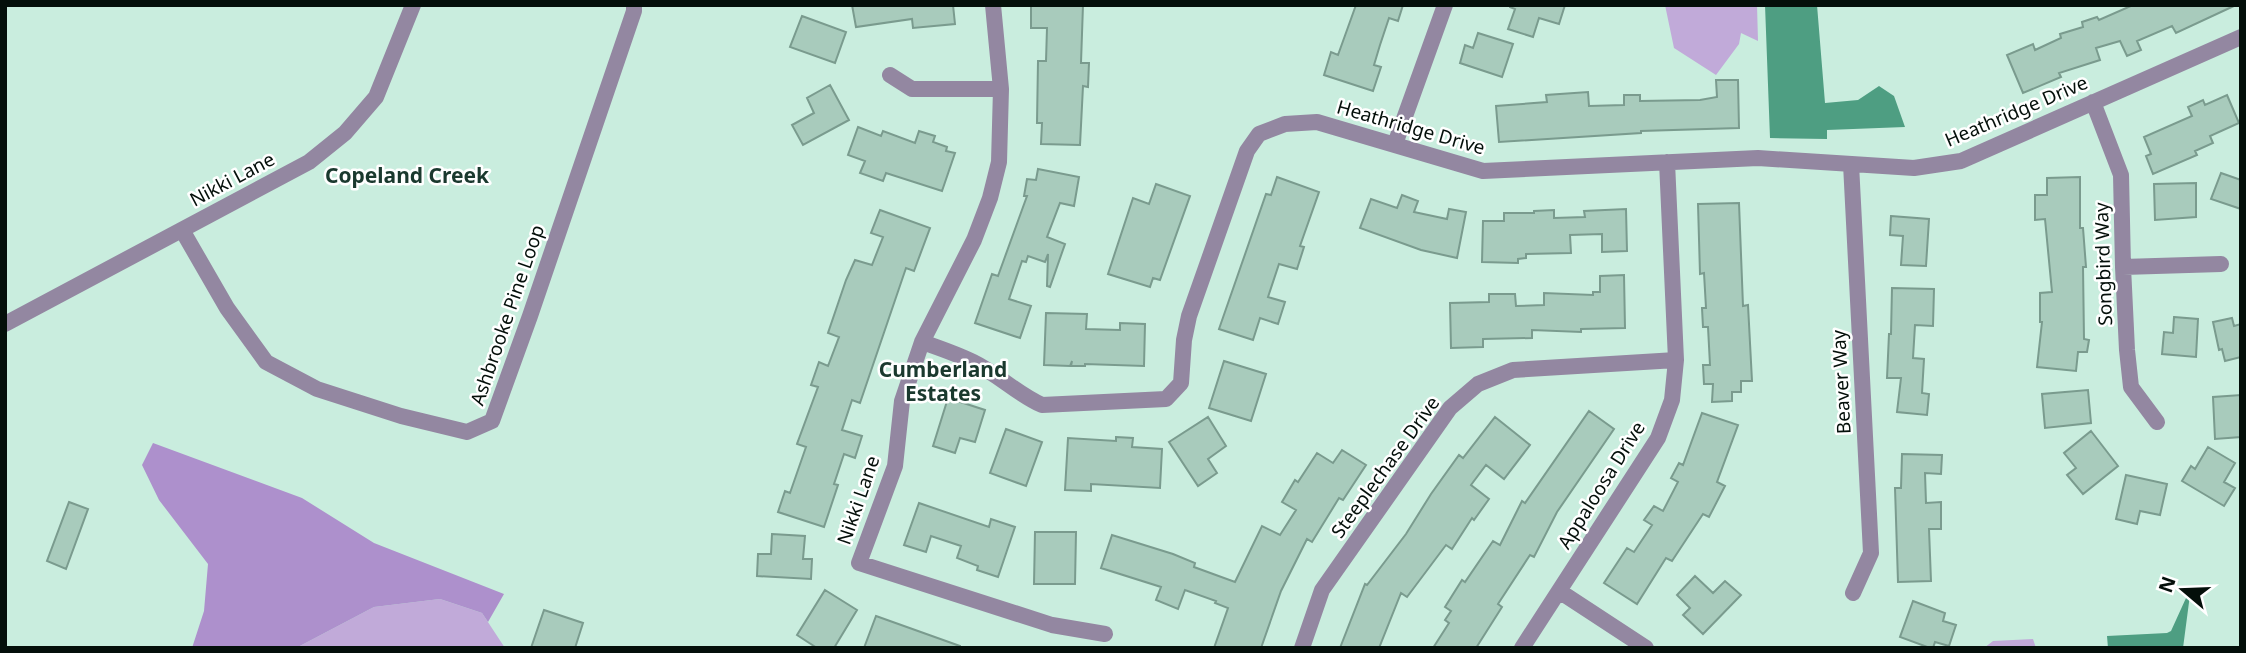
<svg xmlns="http://www.w3.org/2000/svg" width="2246" height="653" font-family="'Noto Sans',sans-serif">
<rect width="100%" height="100%" fill="#c9edde"/>
<path fill="#c1aad9" d="M1665,5H1757L1758,41L1741,33L1739,44L1716,75L1674,48Z
M440,599L482,613L505,648H296L374,607Z
M2033,639L2036,648H1984L1993,641Z"/>
<path fill="#ad90cc" d="M153,443L302,498L374,543L504,594L488,622L482,613L440,599L374,607L296,648H192L204,611L208,564L159,500L142,465Z"/>
<path fill="#4e9e82" d="M1765,5H1817L1825,103L1858,100L1879,86L1894,96L1905,127L1827,130V139L1770,138Z
M2191,587L2183,648H2108L2107,636L2167,633L2171,631Z"/>
<path fill="#a8cbbc" stroke="#7a9b8e" stroke-width="2" d="M852,5H953L955,24L913,28L912,19L856,27Z
M1031,5H1083L1081,63H1089L1088,87L1083,86L1080,145L1041,144L1042,123H1037L1038,61H1046L1047,28H1031Z
M1356,5H1403L1398,21L1389,18L1380,45L1374,65L1381,67L1373,91L1324,75L1331,52L1338,55Z
M1510,5H1565L1559,24L1539,18L1533,37L1508,29L1515,9L1510,7Z
M2133,5H2236L2176,33L2172,26L2137,41L2141,50L2127,56L2120,41L2096,48L2100,60L2059,73L2061,77L2023,93L2007,55L2033,44L2035,50L2061,38L2060,34L2083,27L2082,22L2097,17L2099,20Z
M802,16L846,32L835,63L790,47Z
M1478,33L1513,44L1502,77L1460,63L1465,45L1473,48Z
M1716,80H1738L1739,128L1641,131V133L1499,142L1496,106L1547,102L1546,95L1588,92L1589,106L1624,105V95H1640V101L1700,100L1717,97Z
M830,85L849,120L803,145L792,125L814,113L807,98Z
M2227,95L2239,123L2210,136L2213,143L2195,151L2197,155L2153,174L2146,156L2151,154L2144,137L2192,116L2188,107L2203,100L2205,105Z
M858,127L881,136L883,131L915,143L919,131L935,136L933,142L947,147L946,151L955,153L942,191L886,173L883,181L860,173L865,161L848,155Z
M1038,169L1079,177L1074,206L1060,203L1047,237L1065,244L1050,287L1047,286L1048,254L1045,262L1028,256L1026,262L1022,261L1009,299L1031,306L1020,338L975,323L992,274L998,276L1027,196H1024L1027,179L1036,180Z
M2221,173L2241,180V209L2211,199Z
M1277,177L1319,192L1300,246L1304,247L1297,269L1279,264L1268,297L1285,302L1278,324L1260,318L1253,340L1219,329L1266,194L1271,195Z
M2080,177V228H2083L2086,267H2083L2084,339L2089,340L2087,352H2078L2076,371L2037,367L2042,322H2040V293L2052,292L2045,219L2035,220V195H2047V178Z
M2196,183V217L2155,220L2154,184Z
M1156,184L1190,196L1160,280L1153,278L1150,287L1108,274L1133,198L1149,204Z
M1402,195L1418,201L1414,212L1447,219L1449,209L1466,212L1457,258L1421,250L1360,228L1371,199L1397,208Z
M1739,203L1743,306L1748,305L1752,381H1741V392H1732V401L1712,402L1713,384H1704L1703,365H1710L1708,327H1703L1702,308H1706L1704,273L1700,274L1698,204Z
M1626,209L1627,251L1602,252V234L1570,235L1571,253L1526,254V258L1518,259V263L1482,262L1483,221H1504V213H1534V211L1554,210V218L1585,217L1584,211Z
M880,210L930,228L914,271L906,268L860,403L852,400L842,430L862,436L855,458L844,454L834,484L838,485L824,527L778,512L785,491L790,493L806,447L797,444L818,387L811,385L819,362L828,366L839,337L828,333L846,280L855,260L872,265L883,237L871,233Z
M1891,216L1929,219L1926,266L1901,265L1903,236L1890,235Z
M1624,275L1625,328L1581,329V332L1532,330V338L1483,339V347L1451,348L1450,303L1489,302V294H1515L1516,306L1544,305V293L1593,295V292H1600V276Z
M1892,288L1934,289L1933,326L1915,325L1913,358L1924,359L1922,393L1929,394L1927,415L1897,412L1901,378H1887L1889,334H1891Z
M1046,313L1087,314L1086,329L1120,330V323L1145,324L1144,366L1085,364V366H1071L1072,361L1070,366L1044,365Z
M2174,317L2198,319L2196,357L2162,354L2164,332L2173,333Z
M2232,318L2234,326L2241,324V357L2225,361L2222,349L2219,350L2213,322Z
M1224,361L1266,374L1251,421L1209,408Z
M2088,390L2091,423L2045,428L2042,394Z
M2241,395V437L2215,439L2213,397Z
M948,398L985,410L975,442L960,438L955,453L933,446Z
M1589,411L1614,429L1557,512L1534,557L1530,555L1498,604L1502,607L1476,648H1433L1449,623L1445,620L1451,611L1445,607L1462,580L1465,582L1493,541L1500,545L1522,501L1525,503Z
M1702,413L1738,425L1717,482L1725,486L1709,517L1703,514L1672,561L1666,558L1637,604L1604,583L1627,548L1634,552L1652,525L1644,520L1654,506L1663,511L1678,482L1671,478L1679,463L1683,465Z
M1208,417L1226,446L1208,459L1217,473L1198,486L1169,442Z
M1495,417L1530,445L1504,479L1486,465L1471,485L1489,499L1474,520L1472,518L1452,549L1446,545L1407,597L1401,593L1379,648H1340L1365,584L1367,585L1406,534L1431,494L1459,455L1463,458Z
M1006,429L1042,442L1026,486L990,473Z
M2091,431L2118,466L2083,494L2067,475L2076,468L2064,453Z
M1116,437L1133,438L1132,447L1162,449L1160,488L1091,484V491L1065,490L1068,438L1116,441Z
M2208,447L2235,463L2224,482L2235,488L2224,506L2182,481L2191,466L2195,469Z
M1342,450L1366,465L1343,500L1339,498L1312,542L1307,539L1281,591L1261,648H1214L1228,608L1215,603L1216,601L1185,590L1178,609L1156,600L1161,587L1101,568L1112,535L1173,554L1195,563L1194,567L1235,582L1262,526L1280,535L1296,510L1282,502L1295,480L1298,482L1317,453L1333,463Z
M1902,454L1942,455L1941,474L1925,473L1926,503L1941,502V529H1929L1931,581L1898,582L1895,488H1901Z
M2126,475L2167,484L2160,515L2140,511L2137,524L2116,519Z
M69,502L88,509L66,569L47,561Z
M919,503L989,527L991,519L1015,527L998,577L977,570L978,566L957,558L961,546L931,536L926,552L904,545Z
M1035,532H1076L1075,584H1034Z
M772,534L805,536L803,559H812L811,579L757,576L758,554H771Z
M1695,576L1713,593L1725,581L1741,595L1703,634L1683,615L1690,608L1677,595Z
M825,590L857,610L834,648H817L797,635Z
M1913,601L1945,613L1943,621L1956,625L1949,646L1935,642L1933,648H1930L1900,637Z
M544,610L583,623L575,648H531Z
M876,616L960,646V648H864Z"/>
<g fill="none" stroke-linecap="round" stroke-linejoin="round">
<path stroke="#9387a1" stroke-width="16" d="M993,5L1001,89L999,162L990,198L974,240L922,342L902,401L895,466L859,563L1052,625L1105,634
M890,75L912,89H1001
M2093,102L2121,175L2123,267L2127,350L2131,387L2157,422
M1395,144L1445,5
M1851,164L1871,553L1853,593
M182,230L227,308L266,362L317,389L401,416L467,432L492,421L530,316L634,11V5
M2123,267L2221,264
M5,324L309,162L345,133L376,97L413,5
M922,342C939,348 957,354 973,362C998,374 1017,394 1042,405L1166,399L1181,383L1184,340L1189,316L1247,151L1259,134L1285,124L1317,122L1483,171L1758,158L1914,168L1961,161L2241,37
M1559,591L1646,648
M1302,648L1322,590L1450,408L1478,384L1513,370L1676,360
M1522,648L1658,438L1672,400L1676,360L1667,162"/>
</g>
<g text-anchor="middle" stroke-width="5" stroke-linejoin="round" paint-order="stroke">
<g font-size="19" fill="#040f0a" stroke="#fff">
<text transform="translate(2016 111) rotate(-23)" y="7">Heathridge Drive</text>
<text transform="translate(1411 127) rotate(16)" y="7">Heathridge Drive</text>
<text transform="translate(232 179) rotate(-28)" y="7">Nikki Lane</text>
<text transform="translate(2103 264) rotate(-92)" y="7">Songbird Way</text>
<text transform="translate(507 315) rotate(-71)" y="7">Ashbrooke Pine Loop</text>
<text transform="translate(1841 382) rotate(-93)" y="7">Beaver Way</text>
<text transform="translate(1385 467) rotate(-54)" y="7">Steeplechase Drive</text>
<text transform="translate(1601 485) rotate(-58)" y="7">Appaloosa Drive</text>
<text transform="translate(858 500) rotate(-71)" y="7">Nikki Lane</text>
</g>
<g font-size="21" font-weight="bold" fill="#1a392e" stroke="#fff">
<text x="407" y="183">Copeland Creek</text>
<text x="943" y="377">Cumberland<tspan x="943" dy="24">Estates</tspan></text>
</g>
</g>
<rect width="2246" height="653" fill="none" stroke="#040f0a" stroke-width="14"/>
<g transform="translate(2183 590) rotate(289)" stroke="#ffffff" stroke-width="5" paint-order="stroke">
<path d="M0-5L12 26L0 18L-12 26Z" fill="#040f0a"/>
<text y="-10" font-size="19" font-weight="bold" text-anchor="middle" fill="#040f0a">N</text>
</g>
</svg>
